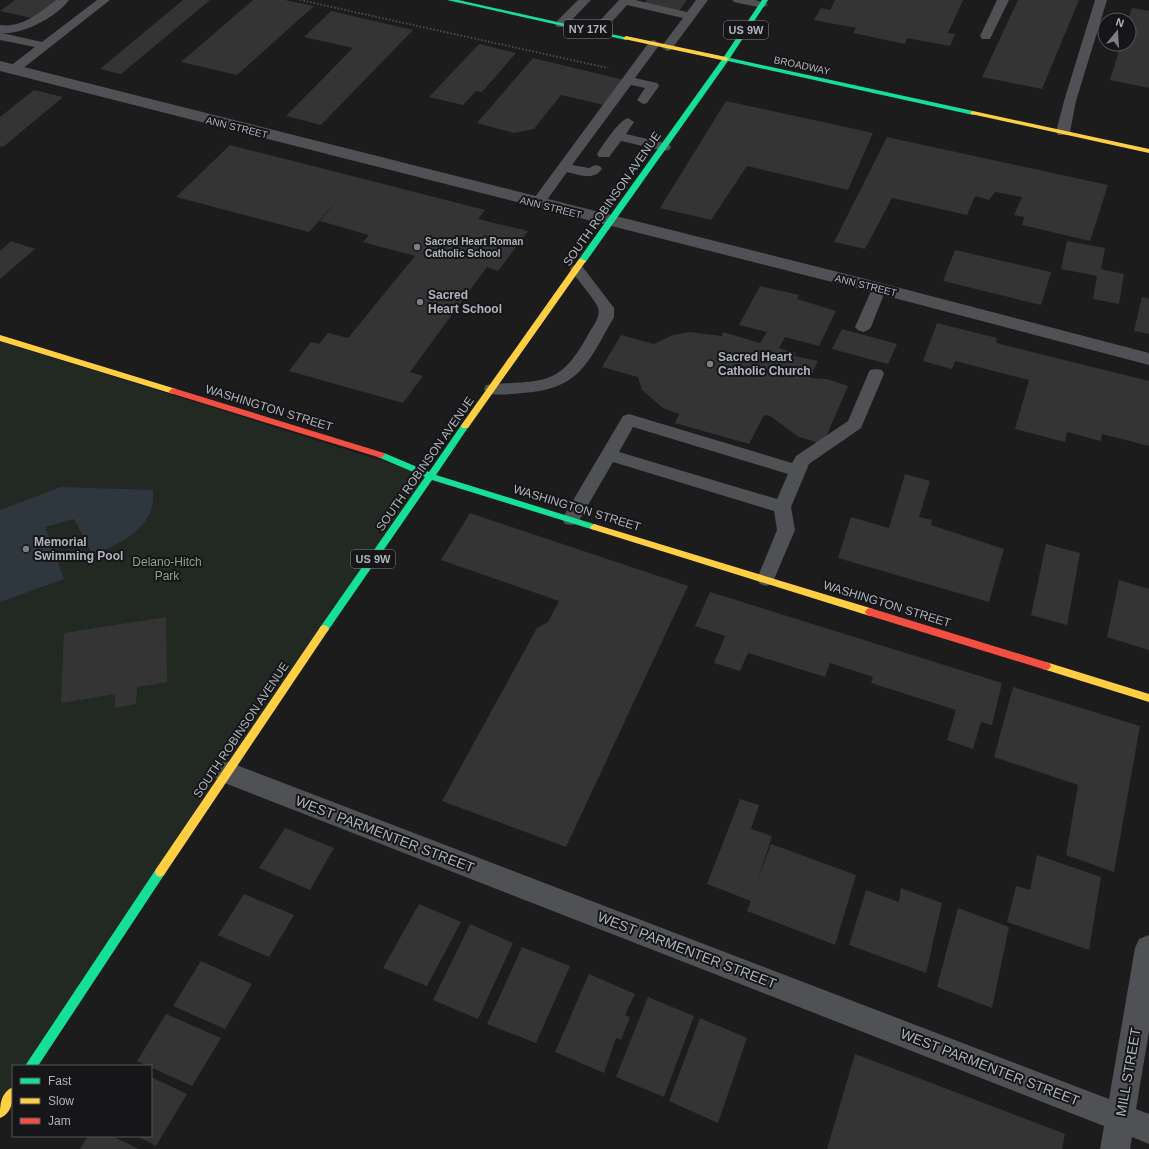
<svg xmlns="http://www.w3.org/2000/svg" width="1149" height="1149" font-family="Helvetica,sans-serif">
<rect width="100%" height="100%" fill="#1c1c1c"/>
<path fill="#222923" d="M0,341L430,476L33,1066H13V1095L0,1114Z"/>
<path fill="#2f373e" d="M61,487L153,490C153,495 153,501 152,506C147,532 114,546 93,555L74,519L45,527L64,579L0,602V510Z"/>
<path fill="#343434" d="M15,0H56L32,18L0,11Z
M183,0H210L121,74L100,69Z
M253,0H285L314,6L237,75L181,62Z
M647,0H687L679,11L644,4Z
M835,0H963L948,33L955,34L950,46L907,38L905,44L853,33L856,28L814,20L821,8L830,10Z
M1018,0H1079L1042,89L982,77Z
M1132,8L1149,11V88L1110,80L1121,44H1129L1128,20Z
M331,11L413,30L321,125L286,116L353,48L304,37Z
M479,44L516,53L482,92L476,91L463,105L429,97Z
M533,58L624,80L604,105L561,95L534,129L514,133L477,123Z
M34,90L63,97L3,147L0,146V117Z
M726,101L873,133L848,190L747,166L711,220L660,208Z
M887,137L1108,185L1090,241L1022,225L1024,217L1014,215L1022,197L995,192L989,200L975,196L967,215L892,198L865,249L834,242Z
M230,145L485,210L478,219L528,231L498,271L487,267L410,372L423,376L403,403L289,371L311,342L319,344L328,333L348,338L415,256L363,242L369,235L320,221L339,199L309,232L176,197Z
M11,241L35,249L0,279V251Z
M1067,241L1105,248L1101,269L1124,274L1119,304L1093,299L1097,276L1061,269Z
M955,250L1051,272L1041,305L943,281Z
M760,286L799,295L797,299L836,311L819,346L785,337L779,348L796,353L794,356L818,361L810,378L827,379L848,386L823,444L799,437L770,416L764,415L749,444L675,423L679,414L663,408L642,390L638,377L602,367L621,335L654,344L673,335L690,332L722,336L723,332L760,343L767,332L739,325Z
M1142,297L1149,299V334L1134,331Z
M937,323L997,338L996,343L1149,381V446L1102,434L1101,441L1067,432L1065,442L1015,429L1029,380L955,361L952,369L923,361Z
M842,329L897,344L888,364L832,349Z
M905,474L930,481L919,517L932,520L931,525L1004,549L989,602L838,558L851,517L889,528Z
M470,513L688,586L566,847L442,801L537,628L548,622L559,601L441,560Z
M1046,544L1080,553L1067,625L1031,615Z
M1119,580L1149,589V650L1107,637Z
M710,592L1002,683L992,725L981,722L973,749L947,740L956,710L871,683L873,677L830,663L825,677L748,653L740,671L714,663L725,636L695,626Z
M166,617L167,682L137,687L136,704L115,708V694L61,703L64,633Z
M1013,687L1140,726L1114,872L1066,855L1078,785L994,757Z
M740,799L759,805L751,829L772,836L757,882L771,844L856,875L835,945L747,911L751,901L707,884Z
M285,828L334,848L310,890L259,868Z
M1037,855L1101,877L1089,950L1007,922L1016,886L1030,890Z
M901,888L942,903L926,973L849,945L866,890L899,902Z
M244,894L294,915L269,957L218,935Z
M419,904L461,922L427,986L383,968Z
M958,908L1009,927L992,1008L937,987Z
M470,924L513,943L478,1019L433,1000Z
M522,947L570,966L536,1043L487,1024Z
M201,961L252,984L225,1029L173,1006Z
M589,974L635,994L625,1015L630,1017L621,1040L616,1038L604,1073L555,1052Z
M648,997L694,1016L664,1097L616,1077Z
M166,1014L221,1038L192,1086L137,1061Z
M700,1018L747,1038L718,1123L669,1101Z
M855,1054L1065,1134L1062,1149H827Z
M151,1077L187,1094L156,1146L137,1136H151Z
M88,1136H112L139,1149H80Z"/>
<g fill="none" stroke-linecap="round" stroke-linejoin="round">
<path stroke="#4c4d50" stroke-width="2" stroke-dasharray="1.5 2" stroke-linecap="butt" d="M300,0L608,68"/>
<path fill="#505155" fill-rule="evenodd" d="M56,0H69C57,17 22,35 2,33L42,42L97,0H110L17,73H9L7,70L9,67L35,47L0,40V25C23,28 38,13 56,0Z
M578,0H591L565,27H557L555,24L557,21Z
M619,0H635L687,12L696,0H708L671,50L667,51L661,47L683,18L627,5L601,34H593L591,31L593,28Z
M732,0H755L766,3L768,5L762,8L734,2Z
M997,0H1009L990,39H982L980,36Z
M1095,0H1107L1076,101L1070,132L1068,135H1058L1056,132L1064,101Z
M654,40L660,44L635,78L657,83L659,86L647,103L643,104L637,100L645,88L631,85L572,165L589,168L595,165L600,166L602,169C593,181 580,175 567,172L542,207H532L530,204L532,201L650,41Z
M628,118L634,122L626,134L669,144L671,147L669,150L664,151L621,141L609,157H599L597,154C603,145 619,120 628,118Z
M577,264L582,266L614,308V317C588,362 581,389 523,393C511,394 498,396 486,393L484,389L486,385L492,384C546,381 561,385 589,333C593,326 601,317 598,308C596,301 576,278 570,269L572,266Z
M879,284L884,286L886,289L871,327L868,330L863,332L858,330L855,327L872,289L874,286Z
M876,369L882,370L884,374L861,428L809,464L791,507L795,530L772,584L766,586L760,584L757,579L777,530L774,511L613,462L577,524L571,525L565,524L562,519L623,416L629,414L792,463L796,456L848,421L868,374L870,370ZM633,427L788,474L777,499L619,452Z"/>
<path fill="#505155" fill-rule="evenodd" d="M0,61L858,277L1149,353V365L856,288L0,71Z
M226,761L1109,1099L1135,948L1139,939L1149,935V1031L1136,1109L1149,1114V1144L1132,1137L1130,1149H1100L1104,1126L217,780L214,772L217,764Z"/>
<path fill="#16e098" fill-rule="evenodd" d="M447,0H458L629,38L626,40Z
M762,0H768L730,58L973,111L976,113L973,115L728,61L585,263H579V259L723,58Z
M465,423L469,426L436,475L597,525L598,527L597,529L594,530L432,480L327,632H321L319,629L321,626L425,477L378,457L377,455L378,453H384L429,472L462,424Z
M160,867L164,869L165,872L164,875L38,1066H25L156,869Z"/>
<path fill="#ffcf43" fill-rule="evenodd" d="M626,36L726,57L729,59L726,61L624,39L623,38Z
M973,111L1149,149V153L971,114V112Z
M579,259H582L586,261L468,428H462L461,426L462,424Z
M0,335L176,389L177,391L173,394L170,393L0,341Z
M594,524L870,608L873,609L875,612L873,615L870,616L591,529L590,527Z
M324,625L327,626L329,629L327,632L164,875L160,877L156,875L155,872L156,869L321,626Z
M1046,662L1149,694V702L1043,669L1041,666L1043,663Z
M13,1087C13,1099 13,1113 0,1118C0,1106 0,1093 13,1087Z"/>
<path fill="#f24e42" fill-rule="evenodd" d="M173,388L384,453L385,455L381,458L170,393L169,391Z
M870,608L1046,662L1049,663L1051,666L1049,669L1046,670L867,615L865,612L867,609Z"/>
</g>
<g fill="#7b7e84" stroke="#161618" stroke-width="1.5">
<circle cx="417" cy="247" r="4"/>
<circle cx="420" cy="302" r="4"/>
<circle cx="710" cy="364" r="4"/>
<circle cx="26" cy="549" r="4"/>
</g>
<g text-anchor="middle" stroke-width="4" stroke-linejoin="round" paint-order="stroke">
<g font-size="10" fill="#aeb3bc" stroke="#161618">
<text transform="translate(802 65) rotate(12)" y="4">BROADWAY</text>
<text transform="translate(237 127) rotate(14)" y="4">ANN STREET</text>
<text transform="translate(551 207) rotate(14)" y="4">ANN STREET</text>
<text transform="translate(866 285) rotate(14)" y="4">ANN STREET</text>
</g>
<g font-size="10" font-weight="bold" fill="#aeb3bc" stroke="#161618" text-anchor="start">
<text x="425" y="245">Sacred Heart Roman<tspan x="425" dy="12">Catholic School</tspan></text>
</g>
<g fill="#161618" stroke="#80848b" stroke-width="1">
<rect x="564" y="20" width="48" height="18" rx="3"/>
<rect x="724" y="21" width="44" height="18" rx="3"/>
<rect x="351" y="550" width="44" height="18" rx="3"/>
</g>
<g font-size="11" font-weight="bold" fill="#aeb3bc">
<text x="588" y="33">NY 17K</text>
<text x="746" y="34">US 9W</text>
<text x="373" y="563">US 9W</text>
</g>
<g font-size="12" fill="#aeb3bc" stroke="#161618">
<text transform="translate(612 199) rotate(-55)" y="4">SOUTH ROBINSON AVENUE</text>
<text transform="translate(269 408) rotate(17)" y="4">WASHINGTON STREET</text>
<text transform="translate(425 464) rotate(-55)" y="4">SOUTH ROBINSON AVENUE</text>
<text transform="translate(577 508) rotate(17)" y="4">WASHINGTON STREET</text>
<text transform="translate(887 604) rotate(17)" y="4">WASHINGTON STREET</text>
<text transform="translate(241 730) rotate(-56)" y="4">SOUTH ROBINSON AVENUE</text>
</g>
<g font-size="12" font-weight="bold" fill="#aeb3bc" stroke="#161618" text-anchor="start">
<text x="428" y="299">Sacred<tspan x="428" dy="14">Heart School</tspan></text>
<text x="718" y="361">Sacred Heart<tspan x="718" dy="14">Catholic Church</tspan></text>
<text x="34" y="546">Memorial<tspan x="34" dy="14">Swimming Pool</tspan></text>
</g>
<g font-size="12" fill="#87a688" stroke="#161618">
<text x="167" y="566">Delano-Hitch<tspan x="167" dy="14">Park</tspan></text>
</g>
<g font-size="14" fill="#aeb3bc" stroke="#161618">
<text transform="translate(385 834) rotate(21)" y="5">WEST PARMENTER STREET</text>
<text transform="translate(687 950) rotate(21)" y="5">WEST PARMENTER STREET</text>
<text transform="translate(990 1067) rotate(21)" y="5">WEST PARMENTER STREET</text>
<text transform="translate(1128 1072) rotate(-80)" y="5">MILL STREET</text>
</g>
</g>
<rect x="12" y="1065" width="140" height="72" fill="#161618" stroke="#53555a"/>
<rect x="20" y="1078" width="20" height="6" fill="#16e098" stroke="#53555a"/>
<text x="48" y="1085" font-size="12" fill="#aeb3bc">Fast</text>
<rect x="20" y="1098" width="20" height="6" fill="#ffcf43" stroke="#53555a"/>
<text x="48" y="1105" font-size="12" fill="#aeb3bc">Slow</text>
<rect x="20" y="1118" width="20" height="6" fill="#f24e42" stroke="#53555a"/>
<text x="48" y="1125" font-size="12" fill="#aeb3bc">Jam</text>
<g transform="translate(1117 32) rotate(18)"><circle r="19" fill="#161618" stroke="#53555a"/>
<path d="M0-3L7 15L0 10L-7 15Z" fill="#7b7e84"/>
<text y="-6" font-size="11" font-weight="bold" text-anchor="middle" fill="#aeb3bc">N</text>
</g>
</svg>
